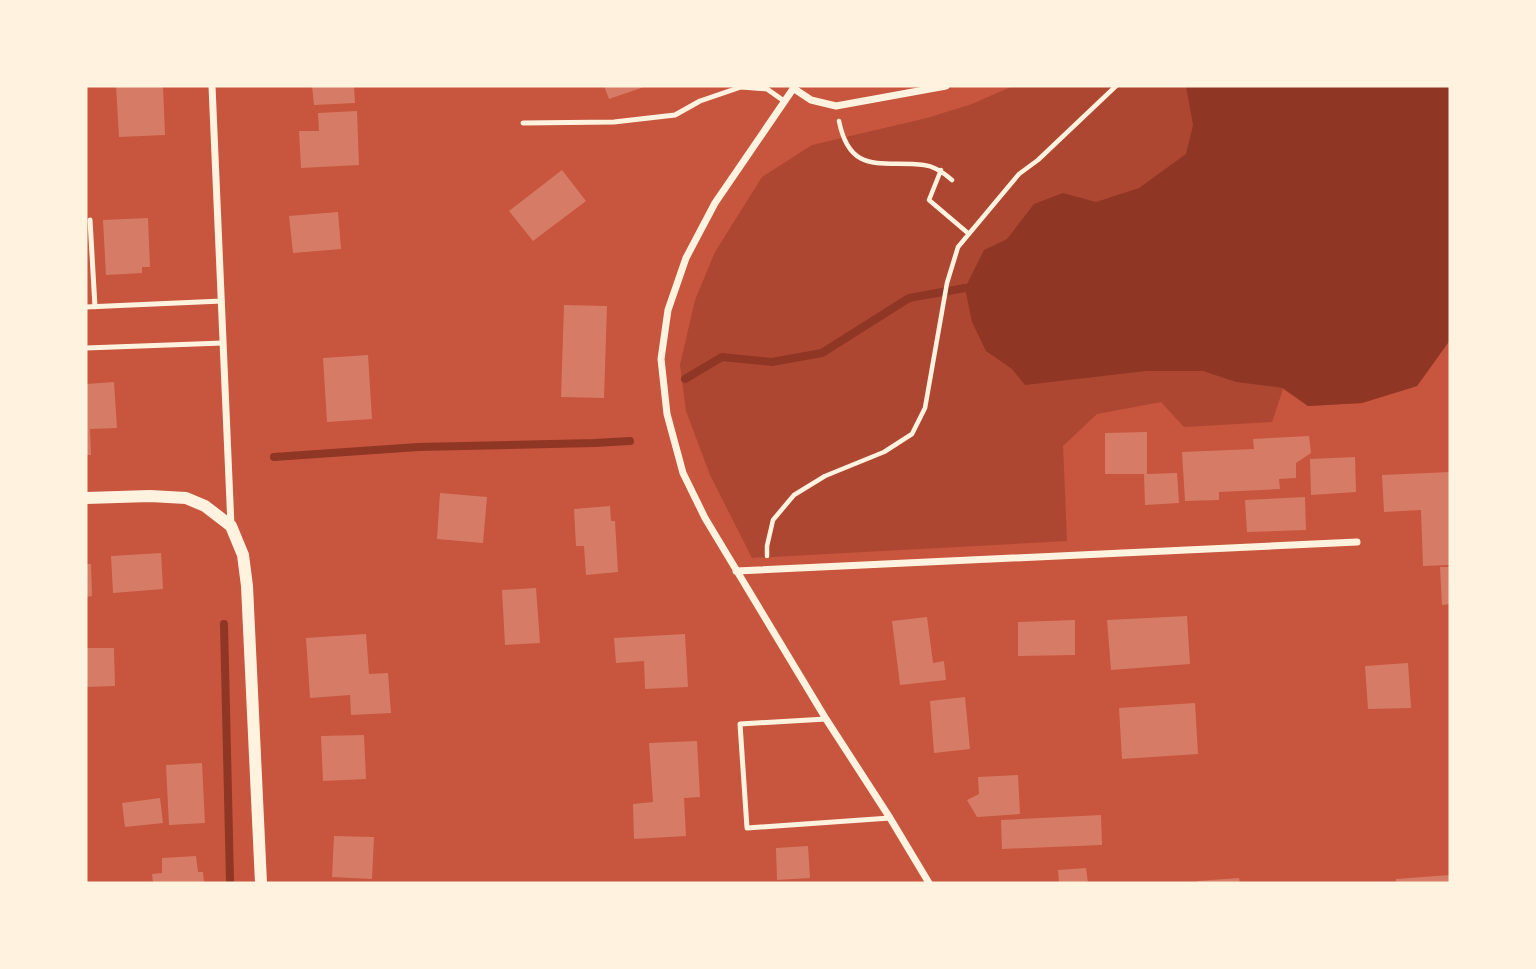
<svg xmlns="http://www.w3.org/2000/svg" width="1536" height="969" font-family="'DejaVu Sans',sans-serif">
<rect width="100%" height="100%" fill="#c8553d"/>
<path fill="#ae4732" d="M1013,86H1450V340L1417,386L1362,403L1308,406L1283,389L1272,422L1184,427L1161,402L1097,414L1063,446L1067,541L752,558L710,475L686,411L680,365L695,300L715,252L762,177L812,145L927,118L972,104Z"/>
<path fill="#8f3625" d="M1186,86H1450V340L1417,386L1362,403L1308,406L1283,388L1236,382L1203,371H1146L1025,385L1012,369L986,351L972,322L965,288L984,250L1007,239L1034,204L1063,193L1096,202L1139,188L1186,154L1193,125Z"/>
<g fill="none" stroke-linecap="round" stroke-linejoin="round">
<path stroke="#8f3625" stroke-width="8" d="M685,379L722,357L772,362L822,353L909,298L965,288
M274,457L418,447L594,443L630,441
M224,624L230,880"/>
</g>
<path fill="#d67c66" d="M116,86H163L165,135L119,137Z
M312,86H354L355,103L314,105Z
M604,86H647L609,99Z
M357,111L359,165L301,168L299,131H319L318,113Z
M562,170L586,201L533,241L509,211Z
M338,212L341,249L293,253L289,216Z
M148,218L150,267H142V273L106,275L103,220Z
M564,305L607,306L604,398L561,397Z
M368,355L372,419L327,422L323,358Z
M114,382L117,428L90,429L91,455H86V413H87L86,384Z
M1147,432V474L1177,473L1179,503L1145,505L1144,474H1105V433Z
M1309,436L1311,453L1296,463V478L1279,479L1280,489L1219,492V500L1185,501L1182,452L1254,449L1253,439Z
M1355,457L1356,492L1311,495L1310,459Z
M1450,472V565L1423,566L1421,510L1384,512L1382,475Z
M440,493L487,497L483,543L437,539Z
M1305,497L1306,530L1247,532L1245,500Z
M610,506L611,521H615L618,572L586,575L584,546H576L574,509Z
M161,553L163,589L113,593L111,556Z
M86,564H91L92,596L86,597Z
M1440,567H1450V604L1442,605Z
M536,588L540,643L505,645L502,590Z
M1187,616L1190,664L1111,670L1107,620Z
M927,617L933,663L944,661L946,680L900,685L892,621Z
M1075,620V655L1018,656V622Z
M366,634L369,674L388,673L391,713L351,715L350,695L310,698L306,638Z
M685,634L688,687L645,689L644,661L616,663L614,638Z
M86,648H114L115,686L86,687Z
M1408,663L1411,708L1368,709L1365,666Z
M965,697L970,749L934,753L930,701Z
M1195,703L1198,754L1122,759L1119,708Z
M364,735L366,779L323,781L321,736Z
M697,741L700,797L684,798L686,836L634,839L633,804L653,802L649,743Z
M202,763L205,823L169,825L166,765Z
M1018,775L1020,814L977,817L967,800L979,794L978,777Z
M160,798L163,823L125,827L122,803Z
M1101,815L1102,845L1002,849L1001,820Z
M334,836L374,837L372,879L332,877Z
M808,846L810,878L777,880L776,848Z
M196,856L198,872H203L204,883H153L152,874L162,873V858Z
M1086,868L1088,883H1059L1058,870Z
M1450,875V883H1396V879Z
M1239,878L1240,883H1197V881Z"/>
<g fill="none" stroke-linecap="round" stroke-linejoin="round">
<path stroke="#fff3e0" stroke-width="4.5" d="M839,121C850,176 882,160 924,165C935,166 944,173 952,180
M941,170L929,200L969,234
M767,556V546L773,520L794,495L825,476L884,452L912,434L925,408L947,283L958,247L1019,174L1038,160L1116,86"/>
<path stroke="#fff3e0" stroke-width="5" d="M523,123L614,122L675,115L700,101L741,87L767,89L784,101
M90,220L95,307
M86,307L222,301
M86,348L223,343
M826,719L740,724L747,828L890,818"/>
<path stroke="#fff3e0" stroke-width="7" d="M212,86L231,526
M795,86L715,203L686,258L668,310L661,359L667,414L683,473L705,518L826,719L890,818L929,883
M793,88L811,100L836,106L946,86
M736,571L1357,542"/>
<path stroke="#fff3e0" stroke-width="12" d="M86,498L150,496L186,498L205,506L231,526L243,555L247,586L261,883"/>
</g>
<rect width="1536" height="969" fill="none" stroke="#fff3e0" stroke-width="175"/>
</svg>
